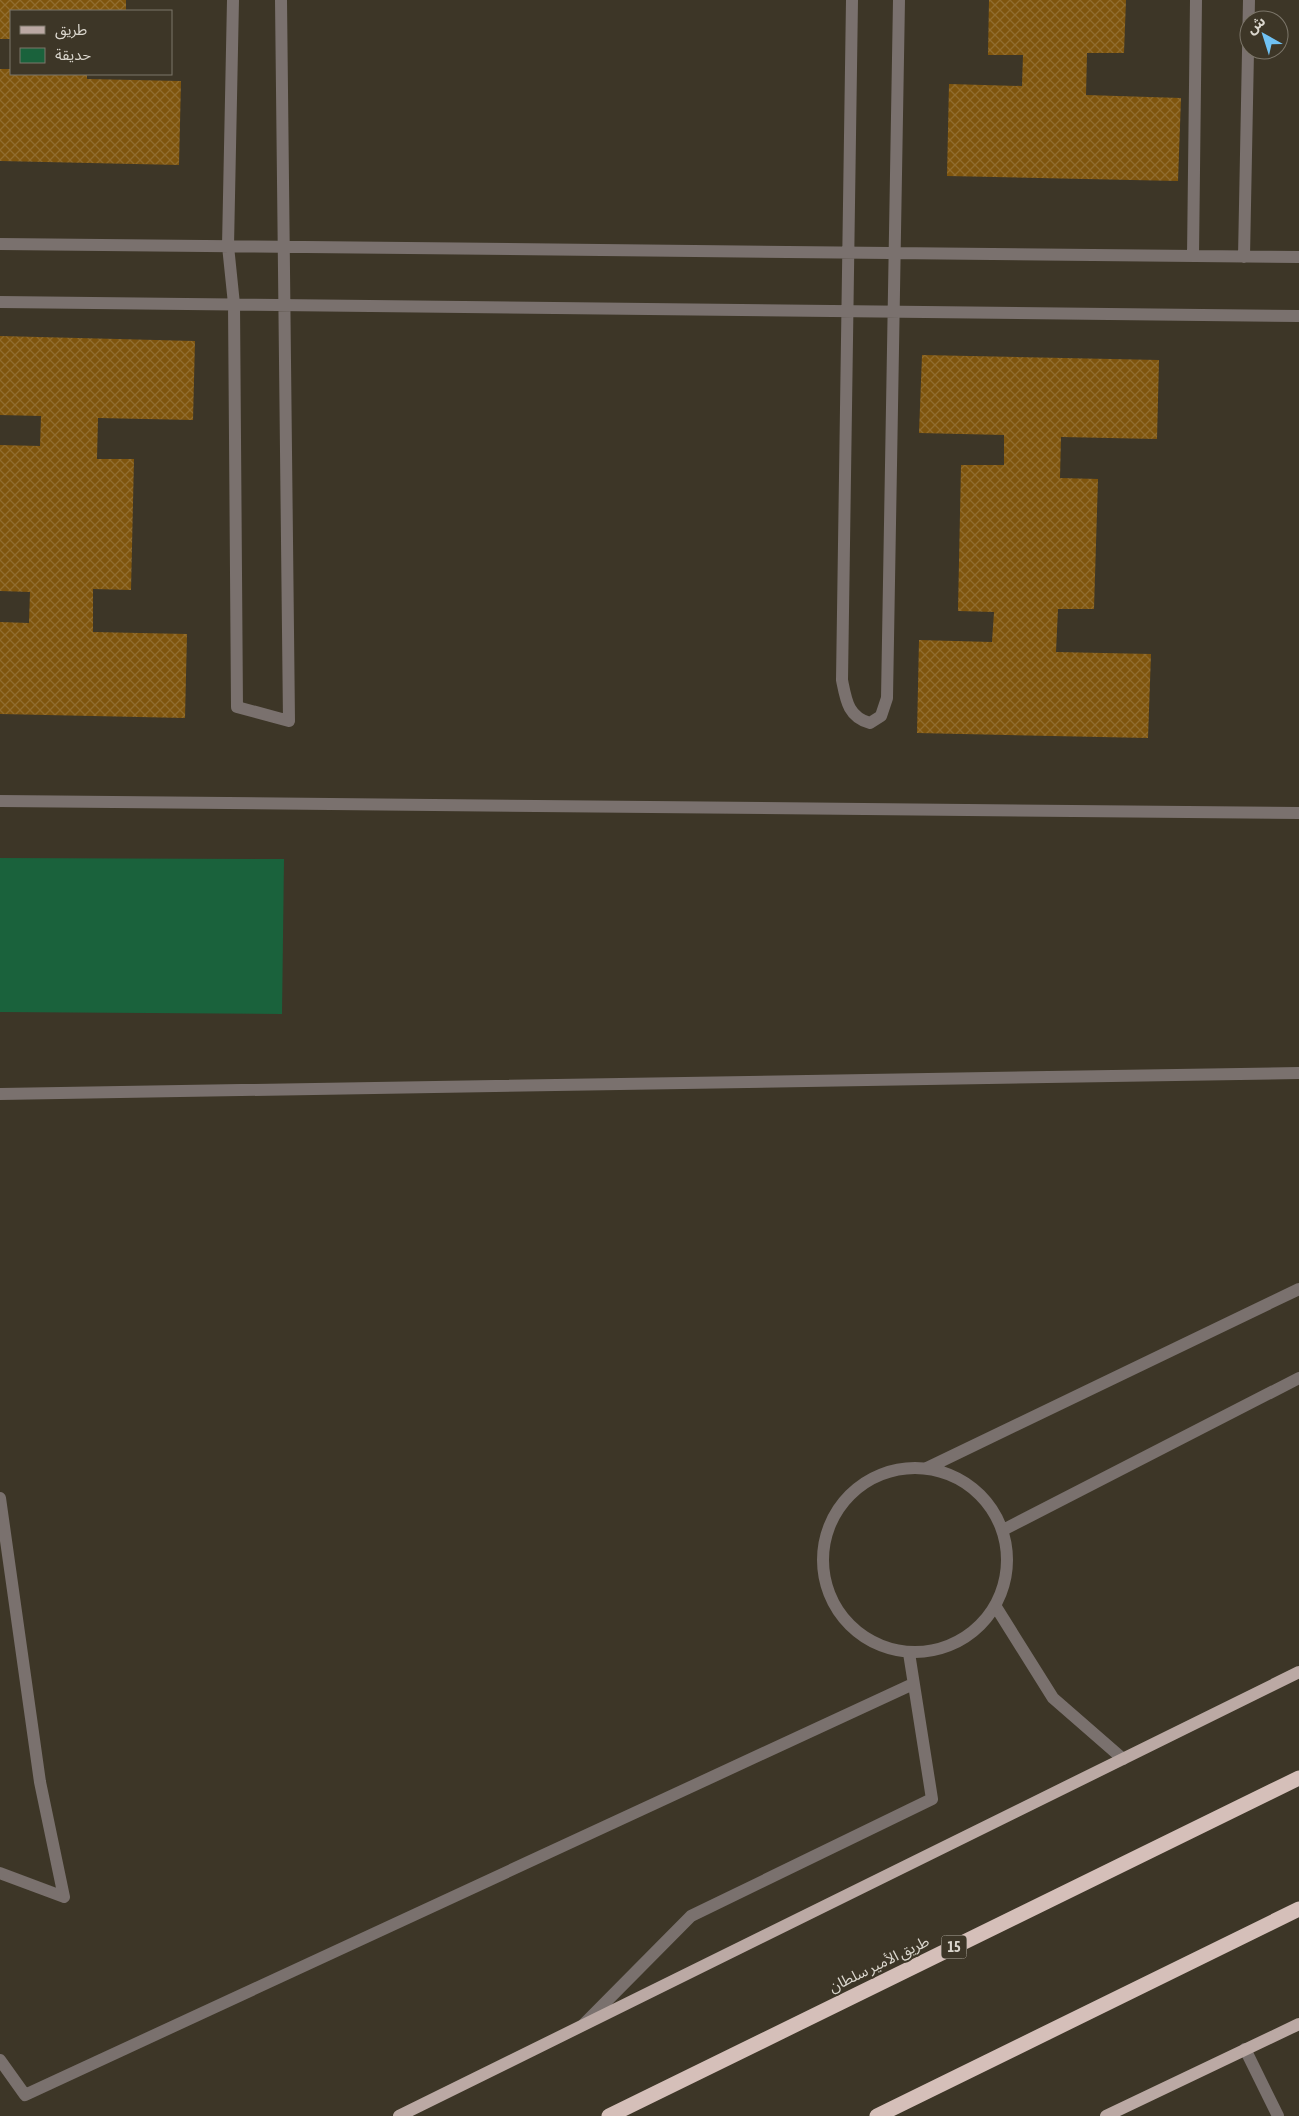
<svg xmlns="http://www.w3.org/2000/svg" width="1299" height="2116" font-family="'Asap Condensed','Noto Sans Arabic',sans-serif">
<defs>
<pattern id="building-cross-hatch" width="8" height="8" patternUnits="userSpaceOnUse" patternTransform="scale(1.25)"><rect width="8" height="8" fill="#7f550d"/><path d="M0 0l8 8M0 8l8-8" fill="none" stroke="#916d2f"/></pattern>
</defs>
<rect width="100%" height="100%" fill="#3d3627"/>
<path fill="#1a623c" d="M0,858L284,859L282,1014L0,1012Z"/>
<path fill="url(#building-cross-hatch)" d="M0,0H126V11H11V39H0Z
M989,0H1126L1124,53H1087L1086,95L1181,98L1178,181L947,176L949,84L1022,86L1023,55H988Z
M0,69H11V74H87V79L181,81L179,165L0,161Z
M0,336L195,341L193,420L98,418L97,459H134L131,590L93,589V632L187,634L185,718L0,714V622L29,623L30,592L0,591V445L40,446L41,416L0,415Z
M922,355L1159,360L1157,439L1061,437L1060,478L1098,479L1094,609H1058L1056,652L1151,654L1148,738L917,733L919,640L992,642L994,612L958,611L961,465H1004V435L919,433Z"/>
<g fill="none" stroke-linecap="round" stroke-linejoin="round">
<path stroke="#7a716e" stroke-width="12" d="M233,0L228,246L234,304L237,707L289,721L281,0
M852,0L842,680C846,700 848,717 870,723L881,716L887,698L899,0
M0,244L1299,257
M1193,256L1196,0
M1244,257L1249,0
M0,302L1299,316
M0,801L1299,813
M0,1094L1299,1073
M823 1560a92 92 0 1 1 184 0a92 92 0 1 1-184 0Z
M927,1468L1299,1289
M0,1498L40,1782L64,1897
M1003,1530L1299,1378
M996,1607L1053,1698L1123,1759
M0,1873L64,1897
M584,2024L691,1916L932,1799L909,1653
M1245,2049L1278,2116
M0,2060L25,2095L913,1684"/>
<path stroke="#bba9a4" stroke-width="12" d="M399,2116L1299,1672
M1106,2116L1299,2024"/>
<path stroke="#d5bfb9" stroke-width="15" d="M609,2116L1299,1778
M877,2116L1299,1909"/>
</g>
<g text-anchor="middle" stroke-width="4" stroke-linejoin="round" paint-order="stroke">
<rect fill="#3d3627" stroke="#aca79c" stroke-width="1" x="941.5" y="1935.5" width="25" height="23" rx="4"/>
<g font-size="14" font-weight="bold" fill="#dbd7ce">
<text x="954" y="1952">15</text>
</g>
<g font-size="15" fill="#dbd7ce" stroke="#3d3627">
<text transform="translate(879 1964) rotate(-26)" y="5">طريق الأمير سلطان</text>
</g>
</g>
<rect x="10" y="10" width="162" height="65" fill="#3d3627" stroke="#7c766a"/>
<rect x="20" y="26" width="25" height="8" fill="#bba9a4" stroke="#7c766a"/>
<text x="55" y="35" font-size="15" fill="#dbd7ce">طريق</text>
<rect x="20" y="48" width="25" height="15" fill="#1a623c" stroke="#7c766a"/>
<text x="55" y="60" font-size="15" fill="#dbd7ce">حديقة</text>
<g transform="translate(1264 35) rotate(321)"><circle r="24" fill="#3d3627" stroke="#7c766a"/>
<path d="M0-4L9 19L0 12L-9 19Z" fill="#70c2f4"/>
<text y="-8" font-size="14" font-weight="bold" text-anchor="middle" fill="#dbd7ce">ش</text>
</g>
</svg>
